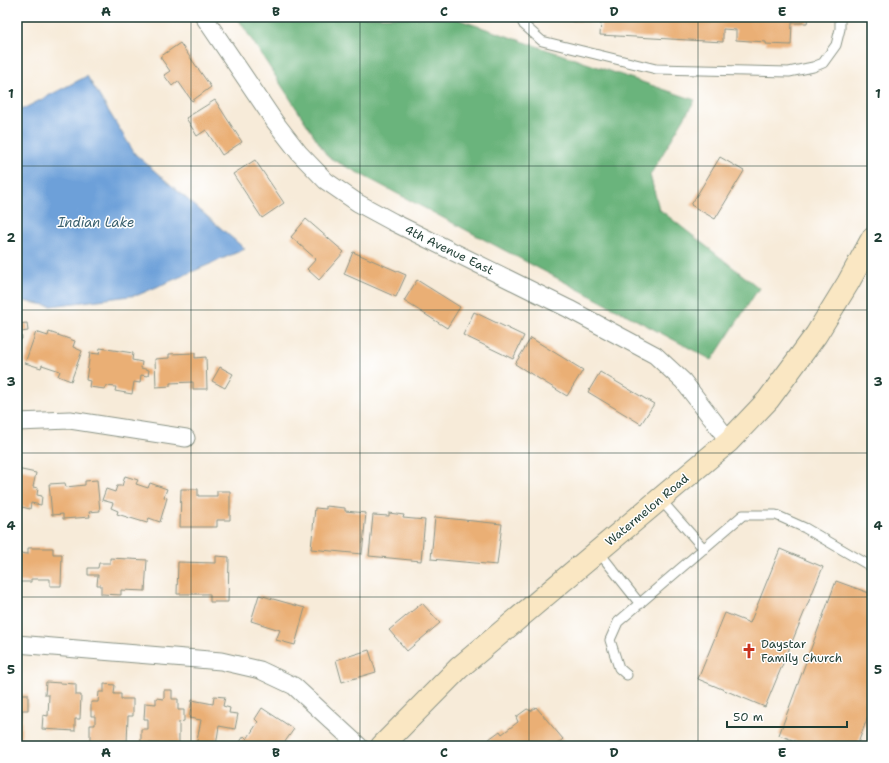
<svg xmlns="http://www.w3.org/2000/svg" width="889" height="763" font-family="'Shantell Sans',sans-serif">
<rect width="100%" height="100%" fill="#fff"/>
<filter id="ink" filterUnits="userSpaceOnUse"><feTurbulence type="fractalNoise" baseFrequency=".025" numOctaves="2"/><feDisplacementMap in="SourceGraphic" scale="8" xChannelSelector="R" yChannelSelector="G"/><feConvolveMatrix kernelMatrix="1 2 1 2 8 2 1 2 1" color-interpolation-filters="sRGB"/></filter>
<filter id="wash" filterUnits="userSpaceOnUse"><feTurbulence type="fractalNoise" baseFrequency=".012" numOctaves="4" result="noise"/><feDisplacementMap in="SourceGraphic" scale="16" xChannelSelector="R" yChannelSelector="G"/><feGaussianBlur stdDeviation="0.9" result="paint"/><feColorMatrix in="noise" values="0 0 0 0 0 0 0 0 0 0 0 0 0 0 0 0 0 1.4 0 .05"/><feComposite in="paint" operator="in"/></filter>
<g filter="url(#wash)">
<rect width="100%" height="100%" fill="#f7ebd9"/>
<path fill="#6bb47b" stroke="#457858" d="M237,17H451L695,100L650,175L659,209L759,288L712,360L328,157Z"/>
<path fill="#6da0d9" stroke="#466e86" d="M87,76L135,154L245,249L138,295L51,306L17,300V112Z"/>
<g id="blocks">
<path fill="#eaaf75" d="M572,17H808L807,23H792L791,45L766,44V42L736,40V30L723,29V42L600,35L601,22L572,21Z
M180,43L211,87L192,101L178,81L172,86L164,75L170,71L160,57Z
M215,100L242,142L222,155L206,130L197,136L186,118Z
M720,157L744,171L715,219L691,205Z
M255,160L284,203L262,218L233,174Z
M306,219L344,252L319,280L307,269L316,259L291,237Z
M353,252L406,275L396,297L344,274Z
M417,280L460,307L447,328L404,301Z
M474,312L524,336L513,359L463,335Z
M27,323L28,331L21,332L22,339L17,340V324Z
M36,332L48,336L49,332L75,341L73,347L82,351L71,381L58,376L60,371L42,365L41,368L25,363Z
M531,338L583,370L567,396L515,364Z
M100,348L133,353L132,360L142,362L141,368L149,370L148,376L141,375L140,383L134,382L132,394L115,391L116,387L106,386L105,389L89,387L90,381L86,380L90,353L99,354Z
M195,353V358L206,357L207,389H193V382L170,383V386L156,387L155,359L169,358V354Z
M220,367L233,374L225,388L212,381Z
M600,372L654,404L641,424L588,392Z
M17,469L36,473L33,487L38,488L37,495L42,496L41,505L31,503L30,509L22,507L21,513L17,512Z
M125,476L138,480L136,484L148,488L150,483L167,489L164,497L167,498L160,522L149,518L147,523L117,514L118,511L111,508L113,503L102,500L106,489L115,492L117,486H122Z
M97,480L100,511L89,512L90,517L63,519V514L52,515L49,484L65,483L66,487L85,485V481Z
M181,489H198V496H217V491H230V520H217V527H180Z
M326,506L345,508V511L366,513L362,554L311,549L315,508L326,509Z
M389,513L404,515L403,518L425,520L421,561L369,556L373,515L389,516Z
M435,517L502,524L497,565L431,559Z
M28,548H53V554H62L61,586H50V579H31V582H17V553L28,554Z
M780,549L823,567L765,707L698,679L725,613L750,623Z
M216,556L229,557L228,602H210V594H177L178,562L216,563Z
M110,558L147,560L145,591L121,590V595L101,594V585H97L98,575H88V568H98L99,563H110Z
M836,581L872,594V705L857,746H809L779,735Z
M259,595L305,608L295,645L276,640L280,630L251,621Z
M422,603L440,623L407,651L389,630Z
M369,650L376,672L342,682L336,660Z
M46,682L76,684V695H81L80,719H75V731L42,729L43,715L48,716L49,695H45Z
M104,684L115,685L114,694H121V699H133V716H128L127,744L90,743V725H95V716H91V702H98L99,692H104Z
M17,690H21V694H28V710H22L21,741H17Z
M164,690H172V699H178V710H184V721L179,722V744L141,743V729H148V719H144L145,703L156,704V698L164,699Z
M214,696L225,697L223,706L230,708L229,713L238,714L235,729L219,726L216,746H196L201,720L189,718L192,700L213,704Z
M536,707L563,739L555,746H487L491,743L489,739L500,731L502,734L518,722L516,717L527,709L531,711Z
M262,708L294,729L282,746H237L244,736L247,739L258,722L255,719Z"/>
</g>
</g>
<g filter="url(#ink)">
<use href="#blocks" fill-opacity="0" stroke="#8b9486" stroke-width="1"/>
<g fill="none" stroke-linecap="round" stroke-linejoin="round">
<g stroke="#8b9486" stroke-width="11">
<path id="service" d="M520,17L524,25L542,41L656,69L789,72L813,67L823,63L836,45L840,29V17
M660,499L704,549
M598,551L640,604
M627,675L619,668L610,640L618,622L743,515H776L805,528L872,567"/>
</g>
<g stroke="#8b9486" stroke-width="19">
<path id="minor" d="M204,17L275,122L299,153L326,181L358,203L393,222L569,309L655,355L683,381L729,441
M17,422L70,420L186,438
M17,644L221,661L260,670L294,686L359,746"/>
</g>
<g stroke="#8b9486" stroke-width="24">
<path id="secondary" d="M382,746L459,668L729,441L768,400L816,335L848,283L872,239"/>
</g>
<use href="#service" stroke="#fff" stroke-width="9"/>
<use href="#minor" stroke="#fff" stroke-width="17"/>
<use href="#secondary" stroke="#fae7c3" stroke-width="22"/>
</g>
</g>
<path fill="none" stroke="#1f3d34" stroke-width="1" stroke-opacity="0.55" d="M191,17V746M360,17V746M529,17V746M698,17V746M17,166H872M17,310H872M17,453H872M17,597H872"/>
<defs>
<g id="church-bare" transform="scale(1.2)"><path d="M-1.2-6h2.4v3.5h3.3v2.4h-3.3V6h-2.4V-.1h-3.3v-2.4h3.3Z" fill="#c8321e" stroke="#fff" stroke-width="2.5" paint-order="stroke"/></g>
</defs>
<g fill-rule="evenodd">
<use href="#church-bare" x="749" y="651"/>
</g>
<g text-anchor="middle" stroke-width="3" stroke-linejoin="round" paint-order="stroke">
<g font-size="12" fill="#1f3d34" stroke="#fff">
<text transform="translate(449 250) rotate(26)" y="4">4th Avenue East</text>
<text transform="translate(647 510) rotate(-40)" y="4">Watermelon Road</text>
</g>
<g font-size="12" fill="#1f3d34" stroke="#fff" text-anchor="start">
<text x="761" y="648">Daystar<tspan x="761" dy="14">Family Church</tspan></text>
</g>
<g font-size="13" font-style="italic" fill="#3a606e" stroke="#fff">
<text x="96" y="227">Indian Lake</text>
</g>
</g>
<rect width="889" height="763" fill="none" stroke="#fff" stroke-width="44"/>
<path d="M727 721v6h120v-6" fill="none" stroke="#1f3d34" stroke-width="2"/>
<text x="733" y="721" font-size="12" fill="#1f3d34" stroke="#ffffff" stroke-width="3" paint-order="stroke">50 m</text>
<rect x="22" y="22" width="845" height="719" fill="none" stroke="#1f3d34" stroke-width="1.5"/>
<g font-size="13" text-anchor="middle" font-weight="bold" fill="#1f3d34">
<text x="106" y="16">A</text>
<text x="276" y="16">B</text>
<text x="444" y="16">C</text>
<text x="614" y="16">D</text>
<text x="782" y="16">E</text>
<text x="11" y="98">1</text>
<text x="878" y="98">1</text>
<text x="11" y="242">2</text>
<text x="878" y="242">2</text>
<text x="11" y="386">3</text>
<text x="878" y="386">3</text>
<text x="11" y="530">4</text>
<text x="878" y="530">4</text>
<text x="11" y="674">5</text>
<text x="878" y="674">5</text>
<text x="106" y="757">A</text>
<text x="276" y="757">B</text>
<text x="444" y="757">C</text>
<text x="614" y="757">D</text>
<text x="782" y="757">E</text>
</g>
</svg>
